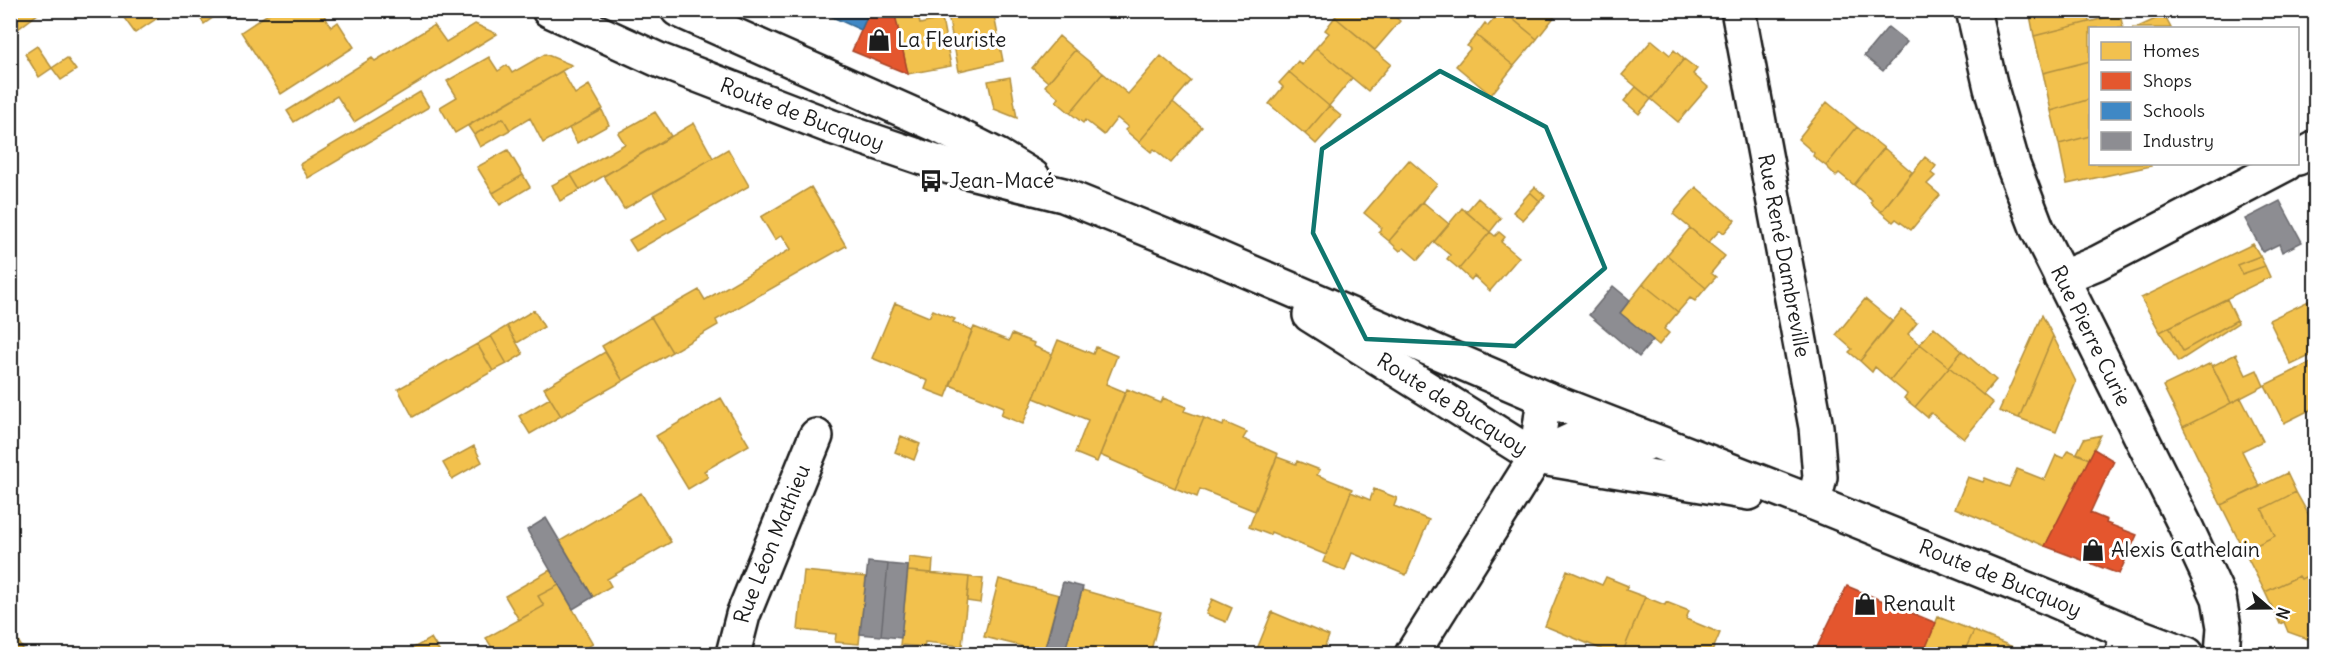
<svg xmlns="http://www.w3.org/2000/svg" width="2326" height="665" font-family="Delius,sans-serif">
<rect width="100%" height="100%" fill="#fff"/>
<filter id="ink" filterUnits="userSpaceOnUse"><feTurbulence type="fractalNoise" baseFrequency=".0167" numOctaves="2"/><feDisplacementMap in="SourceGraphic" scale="12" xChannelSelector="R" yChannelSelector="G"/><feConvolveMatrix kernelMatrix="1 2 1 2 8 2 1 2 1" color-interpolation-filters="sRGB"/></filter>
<g filter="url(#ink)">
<path fill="#f2c14e" stroke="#b2903f" stroke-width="1.5" d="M10,10H43L10,35Z
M134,10H155L159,17L135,33L124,18Z
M195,10H224L204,24Z
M274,10H321L331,27L338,22L354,47L281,94L241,32Z
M894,10H917L920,24L942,19L951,66L908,74Z
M947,10H993L1003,61L959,71Z
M1341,10H1387L1400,21L1375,50L1335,17Z
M1502,10H1559V11L1537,39Z
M1502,10L1537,39L1514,66L1476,35L1485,23L1488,26Z
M2029,10H2087L2089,22L2034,36Z
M2120,14L2123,28H2090V61L2043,73L2034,36Z
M2164,15L2171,28H2132H2136Z
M1335,17L1391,64L1368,91L1316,48L1329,33L1325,30Z
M475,24L497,34L354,122L337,96L294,122L287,111L372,58L375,61L434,25L446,42Z
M1476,35L1514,66L1491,95L1456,66L1470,49L1467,46Z
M1059,36L1075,50L1048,82L1032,68Z
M1652,40L1670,55L1674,50L1684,59L1651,99L1622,75Z
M37,46L52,68L39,77L25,54Z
M1316,48L1352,78L1329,106L1289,72L1298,61L1302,65Z
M1075,50L1103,73L1070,113L1056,101L1059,98L1045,86Z
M545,54L572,65L455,133L440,107L457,97L447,81L489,57L498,71L507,65L512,73Z
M1161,56L1191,81L1139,142L1125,130L1128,127L1117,118L1104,135L1085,120L1083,123L1070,113L1103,73L1128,94Z
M67,58L76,70L61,80L52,68Z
M1684,59L1697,69L1693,74L1708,87L1678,122L1651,99Z
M2090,61V99L2051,111L2043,73Z
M562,71L575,94L589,85L603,109L543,143L530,118L510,130L503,118L474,135L468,126Z
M1289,72L1329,106L1305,134L1269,104L1283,87L1279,83Z
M1010,77L1017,118L994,109L988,81Z
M1636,87L1651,99L1639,114L1624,101Z
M420,92L429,107L308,178L300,164Z
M2090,99V136L2059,144L2051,111Z
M1173,102L1202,127L1171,163L1154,149L1151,152L1139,142Z
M1827,102L1857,127L1826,166L1813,156L1814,153L1798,139Z
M1329,106L1341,116L1316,144L1305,134Z
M602,110L609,125L577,143L569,128Z
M655,112L671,136L580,190L571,175L625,144L618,133Z
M503,118L510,130L480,147L474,135Z
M694,123L713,158L624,209L604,176Z
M1857,127L1884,148L1854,185L1839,173L1836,176L1826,166Z
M2090,136V164H2150L2151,166L2067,184L2059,144Z
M1884,148L1912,172L1881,212L1870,202L1872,200L1854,185Z
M728,149L749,186L636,251L629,240L667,218L653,193Z
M508,150L523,175L493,193L477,167Z
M1925,157L1936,166L1931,173L1935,176L1927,184L1940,195L1911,230L1896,219L1893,222L1881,212Z
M1409,160L1437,184L1389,241L1378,232L1382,228L1364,213Z
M523,175L530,187L500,205L493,193Z
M571,175L580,190L560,201L552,185Z
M811,187L846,246L716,320L718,325L672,352L651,317L699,290L705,300L791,249L782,235L775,240L761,217Z
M1535,187L1545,196L1540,201L1530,192Z
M1696,187L1735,220L1724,233L1720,230L1708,243L1673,214Z
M1530,192L1540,201L1523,220L1513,212Z
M1478,198L1501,218L1490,232L1466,212Z
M1423,202L1449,224L1418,260L1404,248L1400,251L1389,241Z
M1462,208L1490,232L1459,269L1447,259L1450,255L1434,242Z
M1690,228L1725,256L1711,273L1716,277L1706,288L1667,255Z
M1490,232L1495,236L1499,232L1505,237L1501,242L1519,257L1490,291L1474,276L1471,280L1459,269Z
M2253,244L2260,256L2237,265L2242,274L2265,266L2270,277L2160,332L2141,298Z
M1667,255L1706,288L1695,301L1690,298L1678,312L1643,284Z
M2260,256L2265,266L2242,274L2237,265Z
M1643,284L1678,312L1664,329L1669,333L1659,345L1620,313Z
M2315,298L2316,353L2291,365L2269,320Z
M1865,299L1892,321L1860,361L1849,352L1852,349L1836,335Z
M2227,299L2237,320L2183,351L2169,327Z
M895,303L929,317L933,310L955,319L953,322L972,330L946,397L925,389L928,381L872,358Z
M534,310L544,327L517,343L507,326Z
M1902,310L1917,323L1908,334L1920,344L1890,380L1875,367L1872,372L1860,361Z
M2042,315L2053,336L2019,418L1999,411Z
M651,317L672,352L623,381L602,346Z
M2237,320L2238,323L2178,362L2160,332L2169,327L2183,351Z
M507,326L523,354L507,364L491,336Z
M974,327L1009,341L1012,334L1034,343L1033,346L1052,354L1023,424L1001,415L1004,407L950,385Z
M1934,327L1962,351L1949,367L1920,344Z
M491,336L507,364L493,371L477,344Z
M2053,336L2076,382L2056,432L2019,418Z
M1058,340L1093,354L1096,347L1117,356L1106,384L1125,392L1097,462L1075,453L1088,420L1034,398Z
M477,344L493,371L413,417L398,389Z
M1920,344L1949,367L1915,407L1904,398L1907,394L1890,380Z
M1962,351L1996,380L1983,395L1949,367Z
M605,352L623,381L561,416L544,388Z
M2236,354L2246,375L2257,370L2264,386L2231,403L2212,366Z
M2316,360V407L2284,423L2265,385Z
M2211,363L2231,403L2183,427L2163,386Z
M1949,367L1993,403L1964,439L1931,413L1927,417L1915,407Z
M1127,389L1161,403L1163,398L1186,407L1184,411L1204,418L1175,488L1100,455Z
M550,398L561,416L530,434L519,416Z
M721,398L749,445L704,471L708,477L688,489L656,436Z
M2241,398L2263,441L2242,451L2260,487L2221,505L2183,427Z
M1204,418L1223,426L1224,422L1247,432L1243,439L1278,454L1255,511L1200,489L1197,497L1175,488Z
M2101,435L2089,459L2077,453L2084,439Z
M901,436L920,444L914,460L895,452Z
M474,446L482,462L452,479L443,463Z
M2068,450L2089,459L2045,546L1955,508L1968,477L1983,482L1985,478L2009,487L2017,469L2045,480L2056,455L2063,458Z
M1277,457L1296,464L1297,461L1320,470L1317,475L1352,489L1326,555L1271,532L1270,535L1249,527Z
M2287,473L2296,492L2262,509L2275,536L2244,551L2221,505Z
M1374,489L1397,498L1394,506L1429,520L1406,575L1352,553L1345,571L1323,562L1351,492L1370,500Z
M2296,492L2316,528V572L2301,579L2299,576L2265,592L2244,551L2275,536L2262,509Z
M641,493L671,542L607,579L611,586L593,597L560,541Z
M909,557L933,560L932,573L908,571Z
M550,570L559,585L538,596L544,606L519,620L505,596Z
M1567,570L1602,585L1606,577L1628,586L1626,590L1645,597L1622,654H1599L1601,649L1545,626Z
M804,571L866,577L859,644L835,642L836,634L798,630Z
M908,571L969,577L962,646L925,642L924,647L900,645Z
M2316,572V642L2288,632L2284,622L2280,624L2265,592L2299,576L2301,579Z
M969,577L983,579L980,603L967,601Z
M999,579L1059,595L1043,654H1018L1021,646L984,637Z
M559,585L593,644L574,654H496L486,638L544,606L538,596Z
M1082,590L1161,612L1150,654H1064Z
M1645,597L1665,605L1666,602L1689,611L1686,619L1720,633L1711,654H1622Z
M1212,599L1232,608L1226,622L1206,614Z
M1272,612L1329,636L1322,654H1255Z
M1938,617L1974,631L1963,654H1923Z
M1974,631L2008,645L2004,654H1963Z
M431,638L441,654H403Z
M17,639L26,654H10V643Z
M2008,645L2030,654H2004Z"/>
<path fill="#e4572e" stroke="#a84529" stroke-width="1.5" d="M870,10H894L908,74L852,51Z
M2094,449L2114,461L2090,513L2107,520L2106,523L2137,535L2119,574L2045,546Z
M1847,586L1936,623L1923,654H1809L1816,649Z"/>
<path fill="#3f88c5" stroke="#346892" stroke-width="1.5" d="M817,10H870L861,30Z"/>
<path fill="#8d8d92" stroke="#6b6b6f" stroke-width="1.5" d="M1888,27L1907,42L1883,71L1864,56Z
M2280,201L2302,242L2282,252L2279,244L2263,252L2245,219Z
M1613,286L1630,300L1620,313L1653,340L1639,357L1589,315Z
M546,518L593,597L573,609L527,530Z
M868,562L888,564L881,636L860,634Z
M888,564L908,566L901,638L881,636Z
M1063,582L1083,587L1064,654H1052L1044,652Z"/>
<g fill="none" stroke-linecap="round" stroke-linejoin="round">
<g stroke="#1c1c1c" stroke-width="38">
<g id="minor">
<path id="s1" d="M1738,10L1816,427L1820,477L1814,503"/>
<path id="s2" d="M1973,10L1991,88L2013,165L2037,228L2185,525L2219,598L2224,627L2222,654"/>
<path d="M2298,158L2316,148"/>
<path d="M2061,278L2097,263L2286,164"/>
<path d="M1536,457L1585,434L1627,444H1645"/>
<path id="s3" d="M733,654L743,615L816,436"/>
<path d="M1412,654L1536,457L1544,398"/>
<path d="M2122,654L2128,632"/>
</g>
</g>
<g stroke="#1c1c1c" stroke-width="38">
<g id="secondary">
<path id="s4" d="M549,10L661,61L832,127L950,167L1063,195L1197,249L1544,398L1814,503L2054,600L2128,632L2187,654"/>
<path d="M678,10L939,126L998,156L1033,177"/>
<path id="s5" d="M1310,315L1536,457L1749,493"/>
</g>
</g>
<use href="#minor" stroke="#fff" stroke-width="33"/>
<use href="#secondary" stroke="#fff" stroke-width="33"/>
</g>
</g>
<path fill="none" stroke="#0f766e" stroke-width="4.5" stroke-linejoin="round" d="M1440,71L1546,127L1605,268L1515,346L1366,339L1313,233L1322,149Z"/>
<defs>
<g id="shop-bare" transform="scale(1.8)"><path d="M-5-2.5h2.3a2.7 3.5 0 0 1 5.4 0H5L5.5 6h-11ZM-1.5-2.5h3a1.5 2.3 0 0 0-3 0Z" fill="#1c1c1c" stroke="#fff" stroke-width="2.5" paint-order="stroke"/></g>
<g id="bus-bare" transform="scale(1.8)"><path d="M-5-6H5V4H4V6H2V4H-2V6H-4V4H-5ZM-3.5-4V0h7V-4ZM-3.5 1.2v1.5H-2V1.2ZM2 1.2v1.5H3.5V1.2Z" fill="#1c1c1c" stroke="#fff" stroke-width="2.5" paint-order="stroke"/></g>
</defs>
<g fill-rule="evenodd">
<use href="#shop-bare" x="879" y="40"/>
<use href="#bus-bare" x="931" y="181"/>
<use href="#shop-bare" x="2093" y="550"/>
<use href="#shop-bare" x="1865" y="604"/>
</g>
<g text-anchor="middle" stroke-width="6" stroke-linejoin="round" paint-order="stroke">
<g font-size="21" fill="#1c1c1c" stroke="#fff" text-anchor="start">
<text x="897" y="47">La Fleuriste</text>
<text x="949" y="188">Jean-Macé</text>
<text x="2111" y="557">Alexis Cathelain</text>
<text x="1883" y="611">Renault</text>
</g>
<g font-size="21" fill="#1c1c1c" stroke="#fff">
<text dy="7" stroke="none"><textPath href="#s4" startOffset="274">Route de Bucquoy</textPath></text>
<text dy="7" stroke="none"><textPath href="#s1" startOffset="250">Rue René Dambreville</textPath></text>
<text dy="7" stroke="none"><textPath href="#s2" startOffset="348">Rue Pierre Curie</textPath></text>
<text dy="7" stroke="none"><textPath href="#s5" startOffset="168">Route de Bucquoy</textPath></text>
<text dy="7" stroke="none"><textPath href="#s3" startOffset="117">Rue Léon Mathieu</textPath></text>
<text dy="7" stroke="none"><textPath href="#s4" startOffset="1560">Route de Bucquoy</textPath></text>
</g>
</g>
<rect width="2326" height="665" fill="none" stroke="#fff" stroke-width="36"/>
<rect x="18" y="18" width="2290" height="629" fill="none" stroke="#1c1c1c" stroke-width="2" filter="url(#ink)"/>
<rect x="2089" y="27" width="210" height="138" fill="#ffffff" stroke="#a4a4a4" stroke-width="1.5"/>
<rect x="2101" y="42" width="30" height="18" fill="#f2c14e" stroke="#a4a4a4" stroke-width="1.5"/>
<text x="2143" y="57" font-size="18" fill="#1c1c1c">Homes</text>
<rect x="2101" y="72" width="30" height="18" fill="#e4572e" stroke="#a4a4a4" stroke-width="1.5"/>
<text x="2143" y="87" font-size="18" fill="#1c1c1c">Shops</text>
<rect x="2101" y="102" width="30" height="18" fill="#3f88c5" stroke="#a4a4a4" stroke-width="1.5"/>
<text x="2143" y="117" font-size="18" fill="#1c1c1c">Schools</text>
<rect x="2101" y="132" width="30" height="18" fill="#8d8d92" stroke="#a4a4a4" stroke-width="1.5"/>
<text x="2143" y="147" font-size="18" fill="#1c1c1c">Industry</text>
<g transform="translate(2269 608) rotate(110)" stroke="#ffffff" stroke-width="4.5" paint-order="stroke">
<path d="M0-4.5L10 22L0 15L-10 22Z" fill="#1c1c1c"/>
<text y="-9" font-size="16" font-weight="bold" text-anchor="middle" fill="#1c1c1c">N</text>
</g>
</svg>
